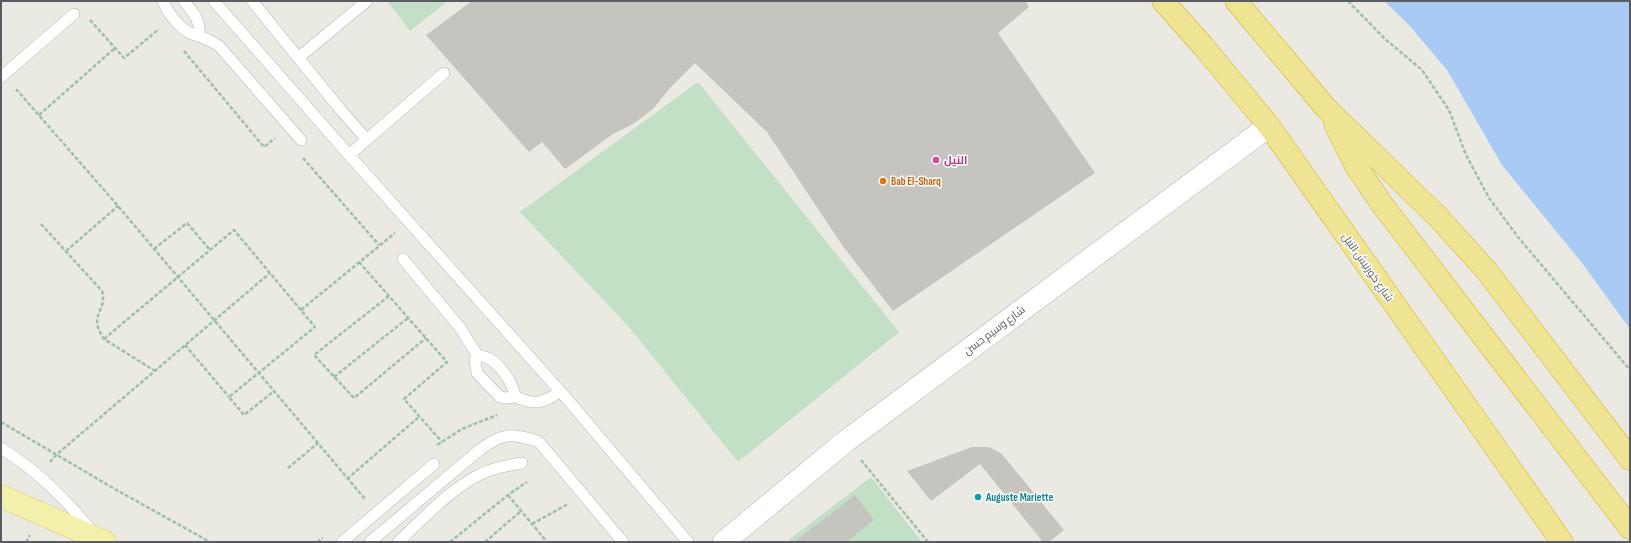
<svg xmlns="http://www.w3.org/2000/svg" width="1631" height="543" font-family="'Sofia Sans Condensed',Cairo,sans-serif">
<rect width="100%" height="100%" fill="#ebeae2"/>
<path fill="#c1e0c5" d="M387,1H448L410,31Z
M698,82L899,332L738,462L629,327L520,212Z
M871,477L922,542H786Z"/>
<path fill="#a9caf4" d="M1384,1H1630V329L1582,263L1502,165L1447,70L1408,24Z"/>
<path fill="#c6c4be" d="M472,1H1025L1029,7L998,33L1095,173L893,311L842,245L767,132L695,63L670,88L653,109L633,124L613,134L565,169L542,142L529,152L426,35Z
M972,447H989L1001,453L1064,530L1049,542H1043L980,464L931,501L907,471Z
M855,495L874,520L846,542H794Z"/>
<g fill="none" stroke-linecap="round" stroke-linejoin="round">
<g stroke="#b2b3b8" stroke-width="12">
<path id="lane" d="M163,1C167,12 180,29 192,34C203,38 210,39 220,47L301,140
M184,1C193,12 201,20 199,36
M214,1L349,155L568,400L688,542
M252,1L340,109L367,140
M298,58L367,1
M1,77L74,14
M349,155L444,73
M403,259L461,329L477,355L475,361L477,373L500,397L505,398L515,397L531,402H539L550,398L560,391
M477,355C482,356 486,357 490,359C501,366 514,384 515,397
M1,448C39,472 64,498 93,532
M342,542L434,464
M370,542L477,452C502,433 509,432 539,442L623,542
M398,542C423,519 452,487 483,473C495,467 509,465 522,463"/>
</g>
<g stroke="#b2b3b8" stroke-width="23">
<path id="street" d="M724,542L846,441L1269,126"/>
</g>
<g stroke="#dfcc67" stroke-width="23">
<path id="primary" d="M1,496L105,542"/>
</g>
<g stroke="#d2ae1b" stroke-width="23">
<path id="highway" d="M1163,1L1203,46L1269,126L1562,542
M1236,1L1326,108L1438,217L1486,270L1630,459
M1335,124L1356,166L1381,203L1630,528"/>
</g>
<path stroke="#9bc0aa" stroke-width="2.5" stroke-dasharray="4 2" stroke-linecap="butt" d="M1348,1L1385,39L1422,70L1449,110L1466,155L1489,198L1518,237L1630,370
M90,20L124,58L159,29
M184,51L264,147L275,138
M16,89L118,206L365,499
M39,115L115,48
M303,158L379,245
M41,224L102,291C108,311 87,314 104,339L155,371
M154,249L187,223L210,250
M66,251L118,206
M359,262L447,362L404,399L442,442
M389,296L314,355L354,398L426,338
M301,310L395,233
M104,339L234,230L315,327L229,397L244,415L274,391
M185,345L229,397
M334,377L408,318
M1,422L113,488L210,542
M437,445L462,429L497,415
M861,460L928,542
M50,462L56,455L270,273
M288,468L318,443
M347,479L420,416
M508,495L547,542
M532,524L568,504
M26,542L30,535
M317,542L323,538
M450,542L508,495L527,482
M485,542L521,511"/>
<use href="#lane" stroke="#fff" stroke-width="11"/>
<use href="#street" stroke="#fff" stroke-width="22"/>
<use href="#primary" stroke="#f4f1ad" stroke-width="22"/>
<use href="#highway" stroke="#efe394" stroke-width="22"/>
</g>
<circle fill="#d1479c" stroke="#fff" stroke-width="1.5" cx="936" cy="160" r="4"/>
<circle fill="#e8710a" stroke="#fff" stroke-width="1.5" cx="883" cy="181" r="4"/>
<circle fill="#0f9aa8" stroke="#fff" stroke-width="1.5" cx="978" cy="497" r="4"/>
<g text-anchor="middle" stroke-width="3" stroke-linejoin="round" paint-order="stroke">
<g font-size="11" font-weight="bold" fill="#b23c85" stroke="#fff" text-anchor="start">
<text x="944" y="164">النيل</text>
</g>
<g font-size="11" font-weight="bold" fill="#c56008" stroke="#fff" text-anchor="start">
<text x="891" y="185">Bab El-Sharq</text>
</g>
<g font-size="11" fill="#5a5c61" stroke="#fff">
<text transform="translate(1368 267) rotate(55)" y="4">شارع كورنيش النيل</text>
<text transform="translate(994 330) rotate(-37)" y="4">شارع وسيم حسن</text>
</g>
<g font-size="11" font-weight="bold" fill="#0d838f" stroke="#fff" text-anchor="start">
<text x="986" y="501">Auguste Mariette</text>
</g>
</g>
<rect width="1631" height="543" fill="none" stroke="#5a5c61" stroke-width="4"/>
</svg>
